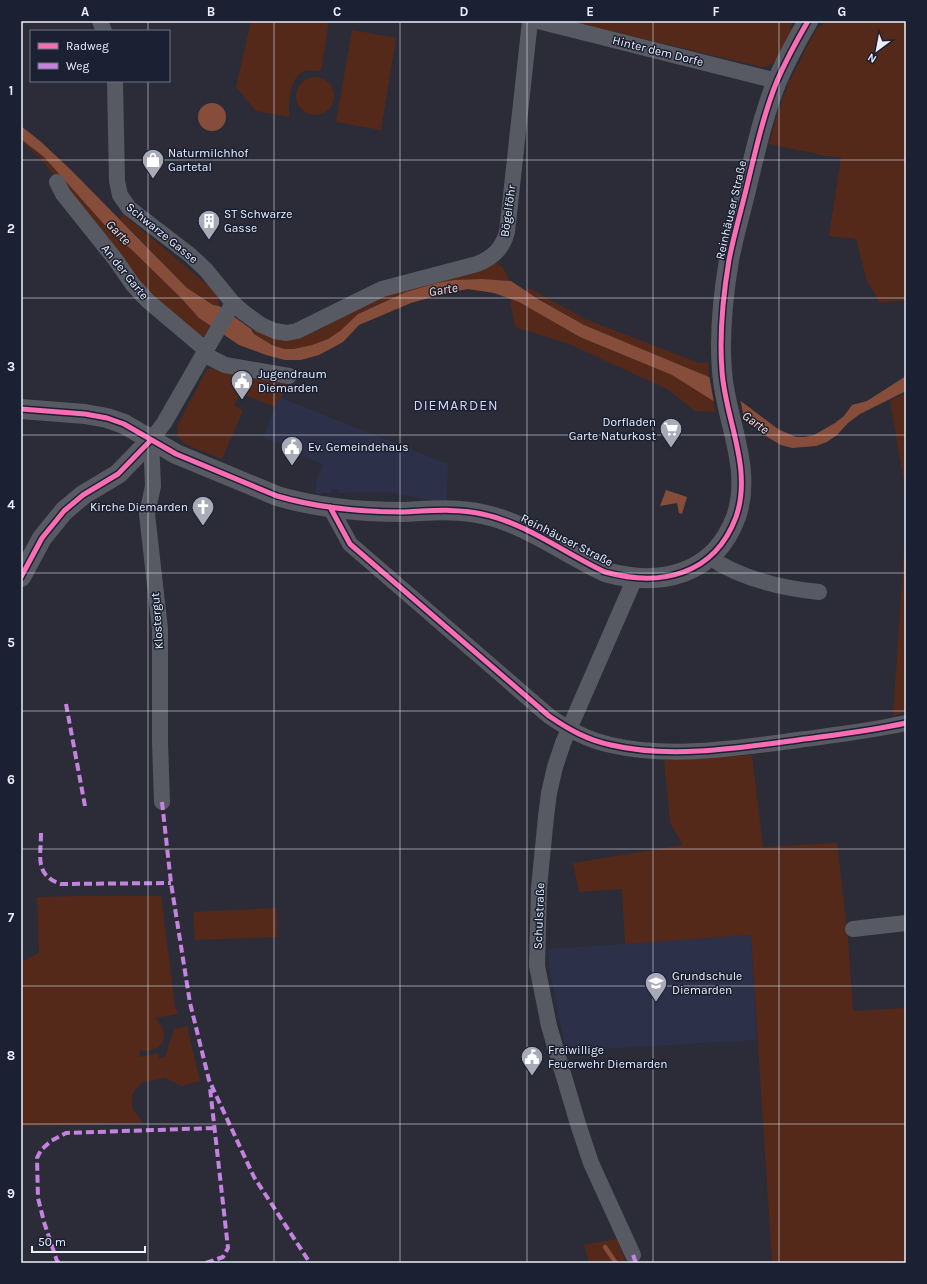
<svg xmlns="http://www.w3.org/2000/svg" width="927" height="1284" font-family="Karla,sans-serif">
<rect width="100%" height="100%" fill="#2b2c37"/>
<path fill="#2c3048" d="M279,397L448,464L447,500L435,501L386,492L338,493V489H331V493L315,494L317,479L323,465L281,444L263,438Z
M751,935L757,1040L566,1051L549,967V949Z"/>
<path fill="#55291a" d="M251,21H329L321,71C317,71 310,70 305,71C288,77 289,103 289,117L256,111L236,87Z
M568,21H797L796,23L793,21L790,27L793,29L775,62L768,66L762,67Z
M823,21H906V300L880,303L867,281L856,239L829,236L841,157L827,156L769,144L778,112L789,82L818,26L821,27L824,22Z
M352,30L396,38L381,130L336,122Z
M296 96a19 19 0 1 1 38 0a19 19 0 1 1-38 0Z
M21,139L44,157L110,231L133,251L181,298L199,318L213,328L209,335L203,336L197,334L153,299L41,159L21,141Z
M123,214L217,293L219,306L213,305L187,288L138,237L119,219Z
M495,262C503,267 507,272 509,281C455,275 418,286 369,308C358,313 350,322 341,330C328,341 301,352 284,349C273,346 263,340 254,334L255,330L299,337L315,332L373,299Z
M529,288L585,319L699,363L708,362L709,377L584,325L526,291Z
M511,299L519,302L580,337L672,375L713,400L715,412L695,411L667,389L569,344L515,327L511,306Z
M207,369H217L288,381L281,398H279L275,407L240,393L234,406L243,410L222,459L185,444L177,436L178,424Z
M906,393V494L890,401Z
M905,536L906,711L893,716Z
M752,755L763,847L837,843L848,938L853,1011L906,1008V1261L869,1263H772L751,935L625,944L622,889L579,892L573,863L683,845L670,823L664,760Z
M82,896H161L175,1007L178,1014L155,1018C172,1034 163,1055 139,1050L140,1057L158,1053L159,1058L165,1057L174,1029L187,1026L200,1081L182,1086L165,1078L143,1082L136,1088L132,1096V1108L143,1123L24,1126L21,1128V962L39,953L37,897Z
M276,908L278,937L195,940L193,912Z
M617,1239L626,1263H589L584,1245Z"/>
<path fill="#864d3a" d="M198 117a14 14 0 1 1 28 0a14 14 0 1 1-28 0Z
M21,126L40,141L70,169L187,288L213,305L219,306L251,329L254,334L272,345L284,349H294L312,345L328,339L340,331L358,314L406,292L437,283L454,280L482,279L511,281L538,299L584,325L709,377L778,429L796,437H805L814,435L835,423L844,416L852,405L867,401L906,376V391L860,414L848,423L837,435L827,442L816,446L792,448L781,445L769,438L747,422L672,375L580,337L519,302L494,293L468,289L446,293L411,303L359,325L343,342L319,355L301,360H285L266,355L239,345L199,318L181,298L133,251L110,231L44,157L21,139Z
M666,490L687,497L682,514L679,513L677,503L660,506Z"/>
<path fill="#2b2c37" d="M709,375L740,398L745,423L714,403Z"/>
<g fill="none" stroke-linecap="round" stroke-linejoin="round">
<path stroke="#864d3a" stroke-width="4.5" d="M605,1247L616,1263"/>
<path stroke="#585a63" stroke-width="16" d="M100,21L104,31
M538,21L777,81
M115,81L117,181L120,195L129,208L190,255L206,270L233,303L243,312L261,325L275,331L287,333L297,331L382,289L477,264C493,258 503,248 507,232L530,21
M57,182L63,194L115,259L133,285L148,301L206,350
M203,354L225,365L289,376
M330,507L350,544L549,716C568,729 587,740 611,745C670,759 739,748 798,740C834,735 870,731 906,723
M709,557C741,579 781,588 819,592
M162,802L160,742V629L147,514L153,486L151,440L164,423L233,303
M853,929L906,923
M633,1255L591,1163L578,1124L549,1026L537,966L539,888L546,817L549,793L555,767L563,743L635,578"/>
<path stroke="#585a63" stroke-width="20" d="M21,409L85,414L107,418L124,424L176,454L277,496C318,508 360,512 403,512C429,511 456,508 482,514C526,523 564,553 605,572C660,587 714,576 736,517C753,468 725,419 722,371C719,334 723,296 729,260C733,239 739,218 744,198C754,158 762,118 777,81C786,60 797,40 808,21
M21,577L42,538L64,511L83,495L118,474L151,440"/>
<path stroke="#c483df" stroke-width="4" stroke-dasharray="8 4" stroke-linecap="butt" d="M66,704L85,806
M162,802L171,883L190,1003L209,1080L254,1177L310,1263
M41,833C41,857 34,875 61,884L171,883
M633,1255L636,1263
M59,1263L57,1261L44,1222L38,1198L37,1158L41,1150L51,1141L66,1133L214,1128
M206,1263L223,1257L228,1248L210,1088"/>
<g stroke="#1b2032" stroke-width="8">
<path id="cycleway" d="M21,409L85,414L107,418L124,424L176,454L277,496C318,508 360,512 403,512C429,511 456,508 482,514C526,523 564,553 605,572C660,587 714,576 736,517C753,468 725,419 722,371C719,334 723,296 729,260C733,239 739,218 744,198C754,158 762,118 777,81C786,60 797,40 808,21
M330,507L350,544L549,716C568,729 587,740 611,745C670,759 739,748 798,740C834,735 870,731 906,723
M21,577L42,538L64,511L83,495L118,474L151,440"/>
</g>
<use href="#cycleway" stroke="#f96db3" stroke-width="5"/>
</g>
<path fill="none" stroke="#ebeffc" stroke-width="1" stroke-opacity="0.55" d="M148,21V31M274,21V1263M400,21V1263M527,21V1263M653,21V1263M779,21V1263M148,81V1263M21,160H906M21,298H906M21,435H906M21,573H906M21,711H906M21,849H906M21,986H906M21,1124H906"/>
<defs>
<g id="shop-pin" transform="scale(1.15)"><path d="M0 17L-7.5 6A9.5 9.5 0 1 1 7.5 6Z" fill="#a8abb7" stroke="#1b2032"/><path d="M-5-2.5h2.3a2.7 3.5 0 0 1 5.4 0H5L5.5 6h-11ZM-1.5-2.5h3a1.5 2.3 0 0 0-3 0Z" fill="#fff"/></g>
<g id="building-pin" transform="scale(1.15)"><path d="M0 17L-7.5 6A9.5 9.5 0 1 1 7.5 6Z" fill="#a8abb7" stroke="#1b2032"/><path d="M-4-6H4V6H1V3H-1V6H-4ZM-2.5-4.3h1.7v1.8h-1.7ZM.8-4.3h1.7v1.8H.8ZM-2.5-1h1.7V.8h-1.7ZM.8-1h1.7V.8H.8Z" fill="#fff"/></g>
<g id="civic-pin" transform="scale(1.15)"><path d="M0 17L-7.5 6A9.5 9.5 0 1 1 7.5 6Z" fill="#a8abb7" stroke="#1b2032"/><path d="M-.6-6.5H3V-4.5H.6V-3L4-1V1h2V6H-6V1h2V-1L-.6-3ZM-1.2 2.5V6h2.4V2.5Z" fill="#fff"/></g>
<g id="supermarket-pin" transform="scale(1.15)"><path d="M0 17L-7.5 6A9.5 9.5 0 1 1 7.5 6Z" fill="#a8abb7" stroke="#1b2032"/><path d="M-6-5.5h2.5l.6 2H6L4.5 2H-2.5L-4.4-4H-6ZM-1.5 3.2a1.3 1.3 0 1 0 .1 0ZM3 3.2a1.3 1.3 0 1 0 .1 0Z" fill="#fff"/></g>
<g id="church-pin" transform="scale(1.15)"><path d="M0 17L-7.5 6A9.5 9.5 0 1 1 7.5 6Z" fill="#a8abb7" stroke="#1b2032"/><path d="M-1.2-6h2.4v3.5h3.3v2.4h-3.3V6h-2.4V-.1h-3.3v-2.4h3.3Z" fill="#fff"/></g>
<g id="school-pin" transform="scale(1.15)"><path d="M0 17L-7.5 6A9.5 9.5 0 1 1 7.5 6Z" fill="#a8abb7" stroke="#1b2032"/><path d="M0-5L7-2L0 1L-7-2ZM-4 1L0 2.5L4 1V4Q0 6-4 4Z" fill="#fff"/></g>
</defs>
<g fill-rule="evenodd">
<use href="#shop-pin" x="153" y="160"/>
<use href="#building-pin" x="209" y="221"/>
<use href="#civic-pin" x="242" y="381"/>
<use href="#supermarket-pin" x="671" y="429"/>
<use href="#civic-pin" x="292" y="447"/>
<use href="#church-pin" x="203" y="507"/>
<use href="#school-pin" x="656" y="983"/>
<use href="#civic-pin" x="532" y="1057"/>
</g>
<g text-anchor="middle" stroke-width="3" stroke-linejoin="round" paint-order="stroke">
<g font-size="12" fill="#ebeffc" stroke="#1b2032">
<text transform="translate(658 51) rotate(14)" y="4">Hinter dem Dorfe</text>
<text transform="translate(731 210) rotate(-77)" y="4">Reinhäuser Straße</text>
<text transform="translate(508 211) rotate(-82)" y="4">Bögelföhr</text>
<text transform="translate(162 233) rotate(39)" y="4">Schwarze Gasse</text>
<text transform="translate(125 272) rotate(51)" y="4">An der Garte</text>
<text transform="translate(567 540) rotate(27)" y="4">Reinhäuser Straße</text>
<text transform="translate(157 621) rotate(-94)" y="4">Klostergut</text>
<text transform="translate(539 916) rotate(-88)" y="4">Schulstraße</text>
</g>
<g font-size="12" fill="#ebeffc" stroke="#1b2032" text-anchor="start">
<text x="168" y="157">Naturmilchhof<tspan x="168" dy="14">Gartetal</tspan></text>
<text x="224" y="218">ST Schwarze<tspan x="224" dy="14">Gasse</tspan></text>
<text x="258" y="378">Jugendraum<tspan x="258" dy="14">Diemarden</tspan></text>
<text x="656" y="426" text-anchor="end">Dorfladen<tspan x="656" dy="14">Garte Naturkost</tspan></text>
<text x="308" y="451">Ev. Gemeindehaus</text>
<text x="188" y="511" text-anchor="end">Kirche Diemarden</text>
<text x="672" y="980">Grundschule<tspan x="672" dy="14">Diemarden</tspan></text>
<text x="548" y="1054">Freiwillige<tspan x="548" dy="14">Feuerwehr Diemarden</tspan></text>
</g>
<g font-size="13" font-style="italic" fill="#fed7c9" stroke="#1b2032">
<text transform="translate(119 232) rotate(46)" y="5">Garte</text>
<text transform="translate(443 289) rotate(-9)" y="5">Garte</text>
<text transform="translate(756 422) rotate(36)" y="5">Garte</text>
</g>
<g font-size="14" letter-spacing="1" fill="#d1d7f1" stroke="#1b2032">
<text x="456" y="410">DIEMARDEN</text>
</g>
</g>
<rect width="927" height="1284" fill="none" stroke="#1b2032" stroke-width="44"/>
<rect x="30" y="30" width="140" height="52" fill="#1b2032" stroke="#6e7383"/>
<rect x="38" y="43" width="20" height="6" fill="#f96db3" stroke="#6e7383"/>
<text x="66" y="50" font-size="12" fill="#ebeffc">Radweg</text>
<rect x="38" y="63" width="20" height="6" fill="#c483df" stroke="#6e7383"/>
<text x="66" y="70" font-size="12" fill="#ebeffc">Weg</text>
<g transform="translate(877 50) rotate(212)" stroke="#1b2032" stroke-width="3" paint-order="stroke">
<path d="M0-3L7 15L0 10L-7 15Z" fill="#ebeffc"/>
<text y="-6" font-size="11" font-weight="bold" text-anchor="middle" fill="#ebeffc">N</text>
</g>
<path d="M32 1246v6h113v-6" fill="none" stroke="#ebeffc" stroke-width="2"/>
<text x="38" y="1246" font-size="12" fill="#ebeffc" stroke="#1b2032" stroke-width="3" paint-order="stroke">50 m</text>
<rect x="22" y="22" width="883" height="1240" fill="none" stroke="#ebeffc" stroke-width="1.5"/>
<g font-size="13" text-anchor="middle" font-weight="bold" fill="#ebeffc">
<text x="85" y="16">A</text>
<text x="211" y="16">B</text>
<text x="337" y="16">C</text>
<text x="464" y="16">D</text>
<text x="590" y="16">E</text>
<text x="716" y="16">F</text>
<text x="842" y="16">G</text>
<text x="11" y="95">1</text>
<text x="11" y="233">2</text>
<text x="11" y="371">3</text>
<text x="11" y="509">4</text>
<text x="11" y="647">5</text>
<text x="11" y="784">6</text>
<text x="11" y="922">7</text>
<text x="11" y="1060">8</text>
<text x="11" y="1198">9</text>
</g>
</svg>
